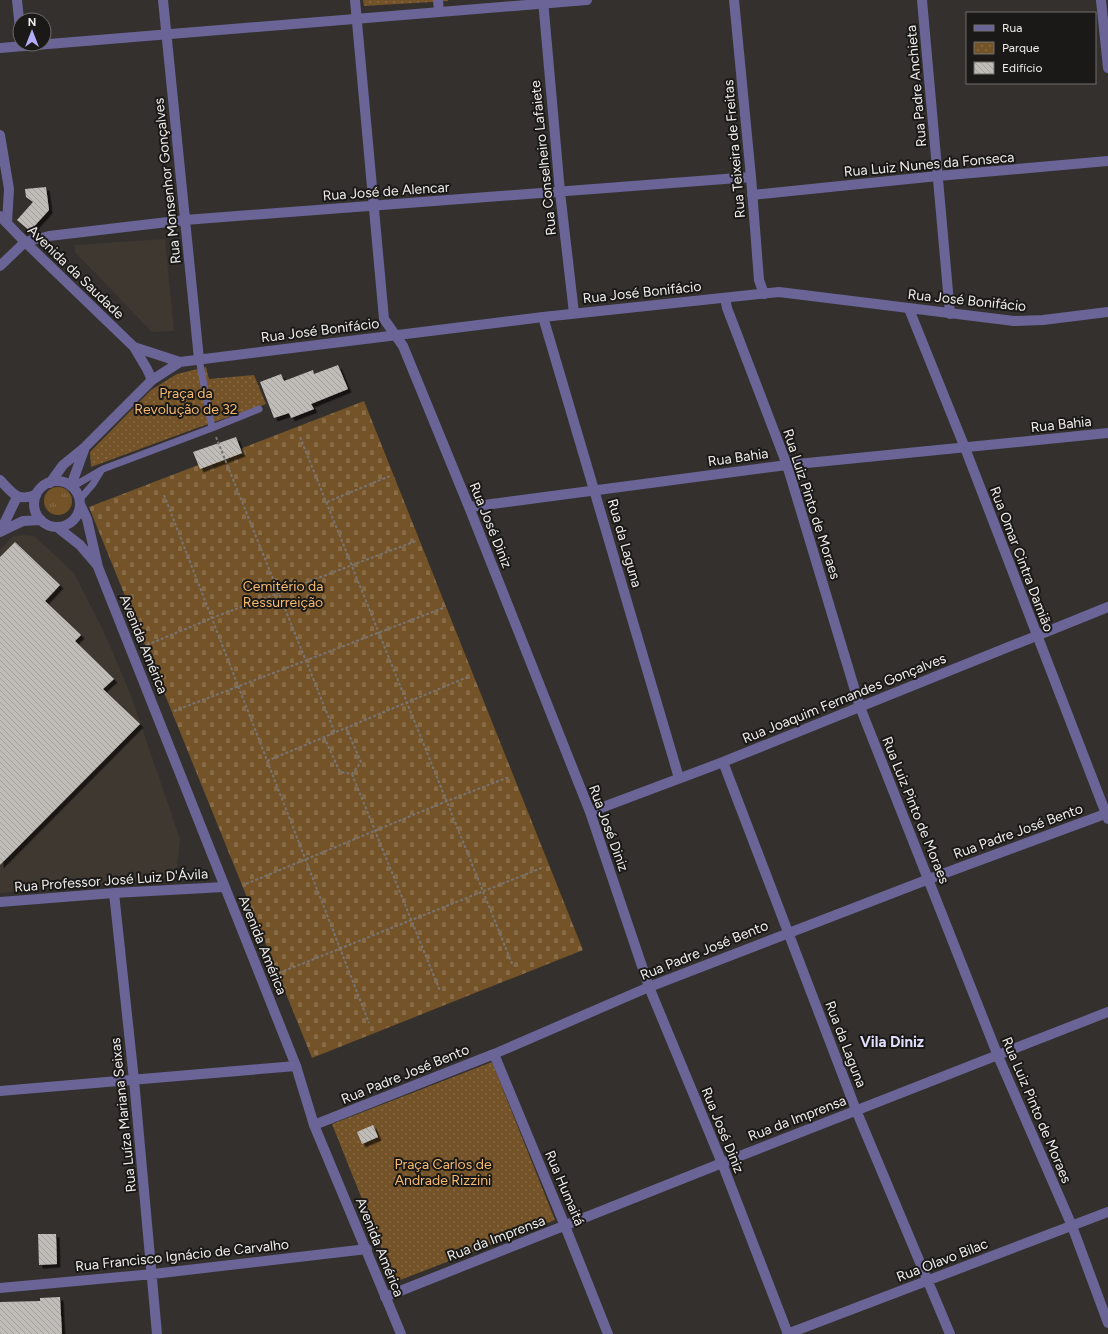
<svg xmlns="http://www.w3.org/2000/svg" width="1108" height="1334" font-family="Figtree,sans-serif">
<defs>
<pattern id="grass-tufts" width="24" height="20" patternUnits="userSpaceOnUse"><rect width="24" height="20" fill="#745329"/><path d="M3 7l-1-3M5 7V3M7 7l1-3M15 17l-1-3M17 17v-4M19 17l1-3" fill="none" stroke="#886c48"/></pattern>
<pattern id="cemetery-stones" width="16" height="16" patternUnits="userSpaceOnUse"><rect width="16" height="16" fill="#745329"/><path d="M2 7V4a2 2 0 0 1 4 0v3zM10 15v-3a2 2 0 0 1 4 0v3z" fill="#886c48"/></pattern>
<pattern id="park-dots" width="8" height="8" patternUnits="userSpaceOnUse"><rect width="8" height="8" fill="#745329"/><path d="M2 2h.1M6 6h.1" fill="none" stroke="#886c48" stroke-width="1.8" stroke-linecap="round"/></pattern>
<pattern id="building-back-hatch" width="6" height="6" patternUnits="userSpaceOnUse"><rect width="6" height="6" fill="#c0bdb9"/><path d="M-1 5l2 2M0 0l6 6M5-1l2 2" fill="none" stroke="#a2a09c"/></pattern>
<filter id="shadow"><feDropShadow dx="3.5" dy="3.5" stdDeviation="0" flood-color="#0009"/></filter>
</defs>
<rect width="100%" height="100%" fill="#33302d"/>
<path fill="#3f3830" d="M165,239L174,331L152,332L75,252V245Z
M23,535L34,536L74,573L104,632L130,693L180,839L176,877L0,893V549L14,536Z"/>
<path fill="url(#grass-tufts)" d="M44 501a14 14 0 1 1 28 0a14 14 0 1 1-28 0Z"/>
<path fill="url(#cemetery-stones)" d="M364,401L583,950L312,1058L89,507Z"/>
<path fill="url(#park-dots)" d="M363,0H448V1L364,6Z
M206,367L209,379L254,375L266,404L197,428L91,467L90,452L151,390L177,374Z
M492,1062L555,1220L395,1282L332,1124Z"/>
<path fill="url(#building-back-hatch)" filter="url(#shadow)" d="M46,187L49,210L30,231L17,220L33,202L26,197L25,189Z
M338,365L348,389L311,404L314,409L291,418L289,413L274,418L260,382L281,374L284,381L313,370L314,374Z
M236,437L242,453L200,469L193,452Z
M15,542L60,585L45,601L81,635L75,641L114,679L103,689L140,724L0,865V557Z
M373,1125L378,1137L362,1144L357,1132Z
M38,1234H56L57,1264L39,1265Z
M60,1297L62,1334H0V1302L40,1301V1298Z"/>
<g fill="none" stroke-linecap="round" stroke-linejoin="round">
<path stroke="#777472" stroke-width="2" stroke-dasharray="3 2" stroke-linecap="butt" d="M216,437L335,733
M300,437L513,966
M164,495L369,1023
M327,502L390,476
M147,645L212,618L416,541
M174,711L443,608
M324,737L340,772L352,774L361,762L346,728
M267,761L470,676
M352,774L440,991
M246,884L447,801L509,777
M279,973L544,867"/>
<path stroke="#6a6497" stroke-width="7" d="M199,359L212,428
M72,487L103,469L212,428L259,409
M80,499L93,484L101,471"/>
<path stroke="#6a6497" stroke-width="10" d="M17,0L20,29
M163,0L199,359
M355,0L384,319L403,346L469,507L590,812L649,987L722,1163L788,1334
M438,0L439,12
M543,0L560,192L574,313
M734,0L751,177L759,280L764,294
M922,0L950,314
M1101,0L1108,68
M0,135L9,189L7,223
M752,195L938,176L1108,161
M0,266L25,242L49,236L185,220L751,177
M725,298L727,308L787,465L860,707L998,1056L1072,1226L1108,1323
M909,309L965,448L1108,819
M543,317L679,778
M0,480C13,493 16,502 36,495
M469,507L787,465L1108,433
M723,762L856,1110L950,1334
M590,812L723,762L1108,607
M114,893L134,1080L157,1334
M0,902L114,893L224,887
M494,1054L565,1226L608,1334
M0,1091L296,1066
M314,1125L494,1054L649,987L929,879L1108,813
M0,1288L153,1274L367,1249
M385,1297L722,1163L1108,1012
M787,1334L1108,1212"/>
<path stroke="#6a6497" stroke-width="10" d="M0,48L587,0
M0,216L25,242L134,347L147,369L152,380
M134,347L180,362L543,317L779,292L1014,321L1043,320L1108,312
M34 504a23 23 0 1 1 46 0a23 23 0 1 1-46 0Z
M50,483L63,465L85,447L152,380L180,362
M71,486L85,447
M80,504L87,519L98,567L296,1066L314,1125L401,1334
M57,527L80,545L97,565
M0,532L23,521L41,520
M0,532L17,497"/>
</g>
<g text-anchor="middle" stroke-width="4" stroke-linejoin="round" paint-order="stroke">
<g font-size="14" fill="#efedeb" stroke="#1a1917">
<text transform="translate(916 86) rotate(-95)" y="5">Rua Padre Anchieta</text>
<text transform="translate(734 149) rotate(-95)" y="5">Rua Teixeira de Freitas</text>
<text transform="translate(543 158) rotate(-96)" y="5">Rua Conselheiro Lafaiete</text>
<text transform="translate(929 164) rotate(-5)" y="5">Rua Luiz Nunes da Fonseca</text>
<text transform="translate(167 181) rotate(-96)" y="5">Rua Monsenhor Gonçalves</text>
<text transform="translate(386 191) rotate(-4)" y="5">Rua José de Alencar</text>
<text transform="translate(76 272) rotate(44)" y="5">Avenida da Saudade</text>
<text transform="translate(642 292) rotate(-6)" y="5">Rua José Bonifácio</text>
<text transform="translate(967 300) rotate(6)" y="5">Rua José Bonifácio</text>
<text transform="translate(320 330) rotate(-7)" y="5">Rua José Bonifácio</text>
<text transform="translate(1061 424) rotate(-6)" y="5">Rua Bahia</text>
<text transform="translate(738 457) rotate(-8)" y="5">Rua Bahia</text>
<text transform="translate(812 504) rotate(72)" y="5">Rua Luiz Pinto de Moraes</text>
<text transform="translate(491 525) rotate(68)" y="5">Rua José Diniz</text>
<text transform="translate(625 543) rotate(74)" y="5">Rua da Laguna</text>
<text transform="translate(1022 559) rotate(69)" y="5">Rua Omar Cintra Damião</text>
<text transform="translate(144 644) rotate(68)" y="5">Avenida América</text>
<text transform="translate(844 698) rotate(-22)" y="5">Rua Joaquim Fernandes Gonçalves</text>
<text transform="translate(916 810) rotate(68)" y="5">Rua Luiz Pinto de Moraes</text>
<text transform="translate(609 828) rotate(70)" y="5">Rua José Diniz</text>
<text transform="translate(1018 831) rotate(-20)" y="5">Rua Padre José Bento</text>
<text transform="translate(111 880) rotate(-4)" y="5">Rua Professor José Luiz D'Ávila</text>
<text transform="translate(263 945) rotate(68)" y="5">Avenida América</text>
<text transform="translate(704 950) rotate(-22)" y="5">Rua Padre José Bento</text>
<text transform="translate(846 1044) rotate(69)" y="5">Rua da Laguna</text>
<text transform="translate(405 1074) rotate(-22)" y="5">Rua Padre José Bento</text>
<text transform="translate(1037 1110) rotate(67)" y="5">Rua Luiz Pinto de Moraes</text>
<text transform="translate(123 1115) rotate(-96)" y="5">Rua Luíza Mariana Seixas</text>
<text transform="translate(797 1118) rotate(-21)" y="5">Rua da Imprensa</text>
<text transform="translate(723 1130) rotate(68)" y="5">Rua José Diniz</text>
<text transform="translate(565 1188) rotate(67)" y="5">Rua Humaitá</text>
<text transform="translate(496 1238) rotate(-21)" y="5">Rua da Imprensa</text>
<text transform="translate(380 1247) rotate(68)" y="5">Avenida América</text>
<text transform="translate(182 1255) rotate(-6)" y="5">Rua Francisco Ignácio de Carvalho</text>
<text transform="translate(942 1260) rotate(-21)" y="5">Rua Olavo Bilac</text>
</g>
<g font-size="14" fill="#f7ba6d" stroke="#1a1917">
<text x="186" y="398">Praça da<tspan x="186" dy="16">Revolução de 32</tspan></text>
<text x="283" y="591">Cemitério da<tspan x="283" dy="16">Ressurreição</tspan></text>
<text x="443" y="1169">Praça Carlos de<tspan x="443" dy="16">Andrade Rizzini</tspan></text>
</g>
<g font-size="15" font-weight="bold" fill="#e2e0fe" stroke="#1a1917">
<text x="892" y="1047">Vila Diniz</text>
</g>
</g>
<rect x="966" y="12" width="130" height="72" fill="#1a1917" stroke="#6f6e6c"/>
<rect x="974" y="25" width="20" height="6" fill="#6a6497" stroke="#6f6e6c"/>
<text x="1002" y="32" font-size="12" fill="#efedeb">Rua</text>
<rect x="974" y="42" width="20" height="12" fill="url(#park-dots)" stroke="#6f6e6c"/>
<text x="1002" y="52" font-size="12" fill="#efedeb">Parque</text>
<rect x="974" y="62" width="20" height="12" fill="url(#building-back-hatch)" stroke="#6f6e6c"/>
<text x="1002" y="72" font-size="12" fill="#efedeb">Edifício</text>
<g transform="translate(32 32)"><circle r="19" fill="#1a1917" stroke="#6f6e6c"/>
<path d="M0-3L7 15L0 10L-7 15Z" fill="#b5acf9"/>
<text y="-6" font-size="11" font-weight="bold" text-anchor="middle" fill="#efedeb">N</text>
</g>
</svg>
